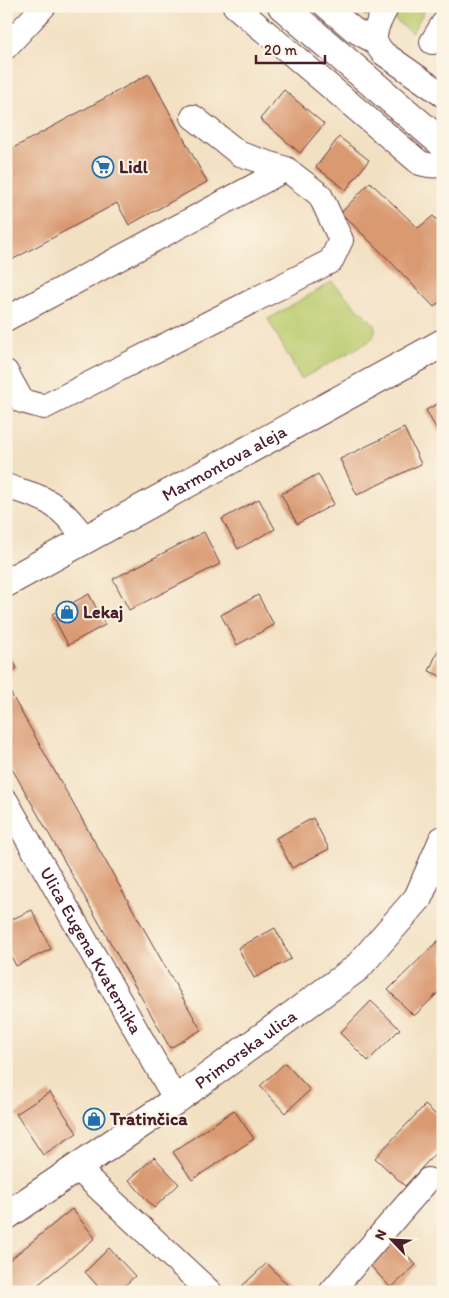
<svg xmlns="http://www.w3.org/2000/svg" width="449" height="1298" font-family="Itim,sans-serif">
<rect width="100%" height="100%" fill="#fcf5e5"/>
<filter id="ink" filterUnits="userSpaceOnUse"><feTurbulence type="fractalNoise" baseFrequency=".02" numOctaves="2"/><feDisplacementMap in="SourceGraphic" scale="10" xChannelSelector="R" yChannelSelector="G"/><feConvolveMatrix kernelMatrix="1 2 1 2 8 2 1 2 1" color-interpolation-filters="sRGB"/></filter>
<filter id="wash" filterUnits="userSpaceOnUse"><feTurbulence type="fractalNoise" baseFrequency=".0096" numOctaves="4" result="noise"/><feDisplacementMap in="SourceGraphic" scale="20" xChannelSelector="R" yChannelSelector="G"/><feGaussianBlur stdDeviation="1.12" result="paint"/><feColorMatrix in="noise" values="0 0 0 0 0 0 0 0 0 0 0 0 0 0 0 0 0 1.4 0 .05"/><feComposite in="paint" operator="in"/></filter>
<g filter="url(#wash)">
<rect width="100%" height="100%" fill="#f2e0c2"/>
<path fill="#b9ca6c" stroke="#82744c" d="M397,6H427L412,33L395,20Z
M332,282L375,325C376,334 374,337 368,342L301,379L268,319Z"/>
<g id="blocks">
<path fill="#d99971" d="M352,6H371L365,15Z
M149,74L207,182L129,225L117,203L6,263V152Z
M284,90L324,124L300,153L260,119Z
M339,137L369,160L346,190L316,167Z
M370,182L418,228L433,216L443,226V299L434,307L388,259L341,213Z
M443,401V441L426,410Z
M404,428L421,464L357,495L340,459Z
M318,474L334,504L297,524L281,494Z
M259,499L275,529L238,549L222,519Z
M204,532L220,564L129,610L113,579Z
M89,594L105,625L68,645L52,614Z
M258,595L274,625L237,645L221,615Z
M443,639V677L429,671Z
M6,650L17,668L6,674Z
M6,685L201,1030L170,1048L6,758Z
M313,818L329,849L292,868L276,838Z
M32,910L51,949L16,966L6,946V922Z
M275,928L291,959L254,978L238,948Z
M443,936V988L414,1016L388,990Z
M371,1001L400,1029L368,1061L340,1033Z
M285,1063L310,1090L285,1113L260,1086Z
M50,1092L77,1133L43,1155L16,1114Z
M425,1105L443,1121V1145L405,1186L375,1158Z
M234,1110L254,1139L192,1180L173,1152Z
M154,1157L179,1184L154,1208L129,1180Z
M72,1209L95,1238L29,1292H6V1263Z
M391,1237L416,1265L391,1288L366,1261Z
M109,1248L135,1276L118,1292H103L85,1272Z
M267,1263L292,1290L291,1292H247L242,1286Z"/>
</g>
</g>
<g filter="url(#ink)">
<use href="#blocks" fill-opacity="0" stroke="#633c42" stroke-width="1"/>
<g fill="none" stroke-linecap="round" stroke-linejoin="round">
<g stroke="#633c42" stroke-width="26">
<g id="minor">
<path d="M235,6L420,163C427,165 436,167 443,164"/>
<path d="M326,6L354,30L374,41"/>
<path d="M387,6L377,26L374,41L383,53L443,95"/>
<path d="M432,42L443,24"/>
<path d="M6,47L44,6"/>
<path d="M6,319L286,169"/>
<path d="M6,372L22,401L44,407L331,261L341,240L320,195L286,169L240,154L193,117"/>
<path d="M6,486C16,490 26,492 36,496C58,504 72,521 86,540"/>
<path id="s1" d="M6,801L176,1100"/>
<path d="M76,1167L210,1292"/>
<path d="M331,1292L428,1180"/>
</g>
</g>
<g stroke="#633c42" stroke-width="30">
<g id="major">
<path d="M282,6L443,144"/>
<path id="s2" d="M6,583L443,343"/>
<path id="s3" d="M6,1216L176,1100L357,968L418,898L443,840"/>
</g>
</g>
<use href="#minor" stroke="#fff" stroke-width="24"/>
<use href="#major" stroke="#fff" stroke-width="28"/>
</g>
</g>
<defs>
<g id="supermarket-ring" transform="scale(1.125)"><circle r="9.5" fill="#fcf5e5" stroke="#1f6fb2" stroke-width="1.5"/><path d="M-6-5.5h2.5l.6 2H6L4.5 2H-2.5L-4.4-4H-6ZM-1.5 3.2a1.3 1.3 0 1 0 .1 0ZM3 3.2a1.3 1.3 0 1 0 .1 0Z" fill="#1f6fb2"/></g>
<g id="shop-ring" transform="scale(1.125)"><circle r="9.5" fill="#fcf5e5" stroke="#1f6fb2" stroke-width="1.5"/><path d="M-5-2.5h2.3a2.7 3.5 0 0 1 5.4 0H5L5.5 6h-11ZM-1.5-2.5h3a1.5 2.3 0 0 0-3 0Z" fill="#1f6fb2"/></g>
</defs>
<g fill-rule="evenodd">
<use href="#supermarket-ring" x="103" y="167"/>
<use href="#shop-ring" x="67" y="612"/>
<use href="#shop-ring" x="94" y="1119"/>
</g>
<g text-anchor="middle" stroke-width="4" stroke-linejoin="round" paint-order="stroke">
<g font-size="18" font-weight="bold" fill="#4a1f2b" stroke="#fcf5e5" text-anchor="start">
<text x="119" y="173">Lidl</text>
<text x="83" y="618">Lekaj</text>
<text x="110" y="1125">Tratinčica</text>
</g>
<g font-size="18" fill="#4a1f2b" stroke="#fcf5e5">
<text dy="6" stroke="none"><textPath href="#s2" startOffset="249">Marmontova aleja</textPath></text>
<text dy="6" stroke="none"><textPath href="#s1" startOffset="172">Ulica Eugena Kvaternika</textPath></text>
<text dy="6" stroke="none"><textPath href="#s3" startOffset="292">Primorska ulica</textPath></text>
</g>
</g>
<rect width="449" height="1298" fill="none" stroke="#fcf5e5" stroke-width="25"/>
<g transform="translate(392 1240) rotate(295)" stroke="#fcf5e5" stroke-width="4" paint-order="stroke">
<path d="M0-4L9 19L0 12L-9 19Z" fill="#4a1f2b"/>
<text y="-8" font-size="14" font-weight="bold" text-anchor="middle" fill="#4a1f2b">N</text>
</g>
<path d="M256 55v8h69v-8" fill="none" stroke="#4a1f2b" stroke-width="2.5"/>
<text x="264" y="55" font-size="15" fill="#4a1f2b" stroke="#fcf5e5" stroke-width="4" paint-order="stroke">20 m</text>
</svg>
